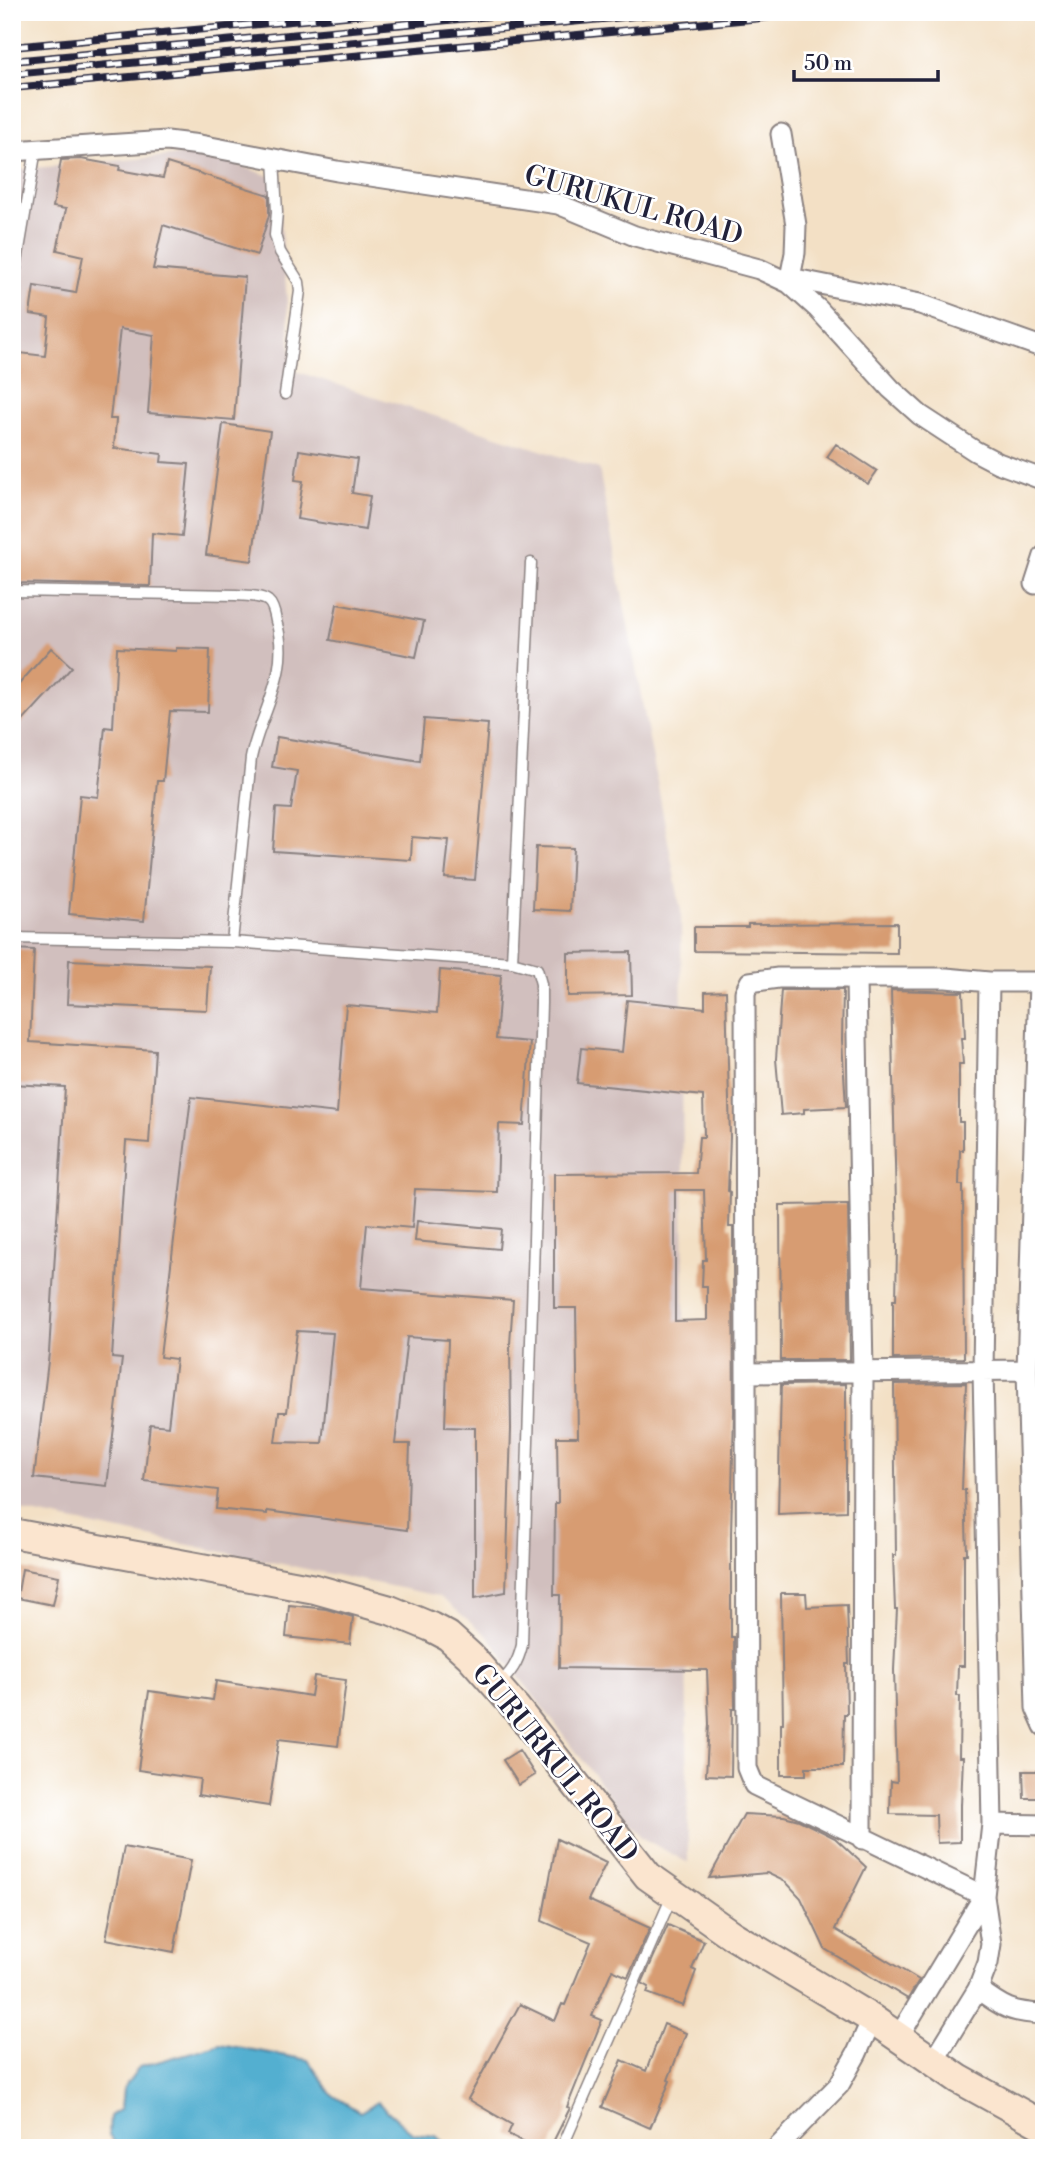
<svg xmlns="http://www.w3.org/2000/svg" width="1056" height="2160" font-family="'Libre Bodoni',serif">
<rect width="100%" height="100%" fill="#fff"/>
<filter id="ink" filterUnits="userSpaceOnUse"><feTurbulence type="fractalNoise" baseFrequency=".0143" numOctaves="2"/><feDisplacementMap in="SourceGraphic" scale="14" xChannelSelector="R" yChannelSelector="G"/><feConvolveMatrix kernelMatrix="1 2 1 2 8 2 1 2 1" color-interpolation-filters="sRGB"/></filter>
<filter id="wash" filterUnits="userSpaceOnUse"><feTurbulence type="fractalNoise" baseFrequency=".00686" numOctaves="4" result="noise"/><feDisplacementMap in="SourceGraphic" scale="28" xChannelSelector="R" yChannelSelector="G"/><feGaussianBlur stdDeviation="1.57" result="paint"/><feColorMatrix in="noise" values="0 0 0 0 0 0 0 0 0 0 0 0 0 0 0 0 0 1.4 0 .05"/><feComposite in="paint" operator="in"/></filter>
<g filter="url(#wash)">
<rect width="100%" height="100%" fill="#f3e0c5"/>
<path fill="#d1bfbe" d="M204,153L278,179L292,370L599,469L681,911L688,1863L641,1837L489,1637L439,1596L12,1509V170Z"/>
<path fill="#52afd0" stroke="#3a6886" stroke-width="2" d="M220,2044L308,2060L331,2094L360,2112L377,2102L414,2134L436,2136L450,2148H119L109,2135L110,2116L121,2109L123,2089L139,2067Z"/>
<g id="blocks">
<path fill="#d79c72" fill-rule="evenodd" d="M81,159L120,166L119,170L163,178L167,163L269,195V215L257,255L163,225L153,269L245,277L234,420L148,413L154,335L120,329L110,419H116L114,448L162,454L161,462L189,464L182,536L152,533L150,586L12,583V533L15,534L16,490H12V411L20,353L45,356L49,317L30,314L34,286L76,293L83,256L57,250L66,209L53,207L61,160Z
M223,424L270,431L252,561L206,555Z
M836,444L877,471L868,484L827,457Z
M299,450L357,459L352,493L370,496L365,530L297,519L303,481L295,480Z
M337,604L424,621L416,657L330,640Z
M51,648L72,667L12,733V692Z
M117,648L176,651V648L210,649L208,712L170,711L163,781H157L144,921L69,914L80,795L98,797L105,727L113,728Z
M424,719L488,724L475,880L445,878L449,840L412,837L411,860L273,851L276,808L291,809L297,771L272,767L277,737L420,761Z
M536,847L573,848L570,911L533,909Z
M897,923V953L694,951V927H748V924Z
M12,949L34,950L30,1042L155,1050L149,1143L126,1141L112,1358L122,1359L107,1486L34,1478L49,1353L65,1087L12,1084Z
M631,952L632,995L568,996V953Z
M69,960L210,966L207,1010L67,1004Z
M440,970L501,975L496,1039L530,1042L524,1125L499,1124L497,1192L415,1189L412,1228L367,1224L361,1288L513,1300L510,1344L511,1429L506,1592L475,1598V1428L445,1427L448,1340L407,1337L395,1444H410L407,1530L267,1511V1514L216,1509L218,1490L144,1481L150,1424L168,1426L176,1359L160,1357L191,1097L337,1113L346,1005L437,1013ZM297,1331L333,1333L322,1443L275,1442L279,1412H287Z
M781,990H843L842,1040L846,1107L804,1109V1113L781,1115L776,1059Z
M891,990L963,992L965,1038H961L963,1064H959V1122H963V1150H960L959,1185H963L964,1358L893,1359V1300H896L897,1248Z
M726,991L730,1137L728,1191L730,1192L729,1227H733V1259L734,1411L731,1535V1637H734L735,1709H732L731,1776L706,1775L709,1724L707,1670L559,1668L560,1595H554L555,1503H558L557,1437H578L576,1308H554V1174L696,1173L699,1137H704L703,1096L577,1083L581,1048L622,1052L627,1000L705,1008V992ZM675,1190H704L706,1260H703L702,1286H707V1320L675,1321Z
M848,1204L850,1360H781L780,1205Z
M417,1221L501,1229L499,1249L415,1241Z
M966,1383L962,1490H965L967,1554H964V1666H958L957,1696H960L959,1757H963L961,1806L960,1805V1842L937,1843L936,1815L890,1814L891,1781L897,1782L894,1670L897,1609H895L893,1555H896L894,1384Z
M846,1384V1511L778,1514L781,1385Z
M22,1569L59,1576L53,1605L17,1598Z
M781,1593H806L807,1607L847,1605L849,1664H846L847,1714H844L843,1767H806V1775H781V1724H783Z
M289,1605L326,1609L353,1617L350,1644L286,1637Z
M314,1676L346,1680L338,1746L279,1739L269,1806L198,1795L200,1779L138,1770L149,1691L213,1700L216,1681L311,1696Z
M519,1750L535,1775L519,1785L503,1760Z
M1023,1771H1044V1798H1024Z
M744,1814L784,1816L799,1820L835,1838L866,1867L835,1929L919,1980L908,1999L825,1949L801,1898L786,1882L767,1873L709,1878Z
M557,1839L606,1863L588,1900L650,1928L628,1977L612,1970L592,2016L602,2020L567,2107L570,2108L550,2148H537L508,2134L512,2125L468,2099L520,2004L555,2021L562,2004L565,2005L591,1942L542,1921Z
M124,1847L191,1860L174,1952L106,1939Z
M668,1925L704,1941L692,1969L696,1971L683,2006L647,1993L649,1987L642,1983Z
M664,2024L686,2033L668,2080L670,2081L650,2128L602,2107L622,2060L646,2071Z"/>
</g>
</g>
<g filter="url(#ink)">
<use href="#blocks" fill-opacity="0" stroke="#8a8180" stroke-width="2"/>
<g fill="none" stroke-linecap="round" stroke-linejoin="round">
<g stroke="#8a8180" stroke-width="13">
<path id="lane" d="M274,159L277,212L275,235L280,252L299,282L300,291L285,394
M12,291L36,149
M12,591L236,595C245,596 260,595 268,601C273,605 275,615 276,621C292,671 261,711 251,758L232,942
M12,938L232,942L512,962L537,969L541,984V1003L522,1645C518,1663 511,1673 497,1686
M512,962L531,563
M562,2148L672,1896"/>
</g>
<g stroke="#8a8180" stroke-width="23">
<path id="street" d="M781,134L796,225L795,253L789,283
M12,151L167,141L200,145L337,171L558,204L635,236L759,269L789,283L818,309L891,389L920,415L975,451L998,463L1044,480
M790,278L920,304L1044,348
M1035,584L1044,556
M856,979L863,1372L862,1839
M1039,982L1027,1370L1036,1708L1044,1726
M747,1373L1027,1370
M992,1824L1044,1825
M984,1896L754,1785L747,1768L745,992L750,982L778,978H946L989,982H1044
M978,1989C1003,2008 1012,2013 1044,2014
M898,2038L984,1896
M933,2062L978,1989L988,1963L991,1944L984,1896L992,1824L983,1371L989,982
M777,2148L839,2085L857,2053L872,2019"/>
</g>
<g stroke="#8a8180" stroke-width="32">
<path id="secondary" d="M12,1533L315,1589L390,1610L431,1627L448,1636L470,1656L515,1707L648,1876L732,1935L872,2019L959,2079L1044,2126"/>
</g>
<use href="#lane" stroke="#fff" stroke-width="10"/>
<use href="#street" stroke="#fff" stroke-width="19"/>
<use href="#secondary" stroke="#fbe5cf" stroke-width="28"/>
<g stroke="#22223b" stroke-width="8">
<path id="rail" d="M12,47L387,12
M12,61L533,12
M12,74L677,12
M12,88L824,12"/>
</g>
<use href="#rail" stroke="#fff" stroke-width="5" stroke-dasharray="16" stroke-linecap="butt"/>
</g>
</g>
<g text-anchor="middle" stroke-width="5" stroke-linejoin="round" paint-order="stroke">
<g font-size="28" fill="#22223b" stroke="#fff">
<text transform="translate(634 204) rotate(16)" y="10">GURUKUL ROAD</text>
<text transform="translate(556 1762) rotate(51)" y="10">GURURKUL ROAD</text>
</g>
</g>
<rect width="1056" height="2160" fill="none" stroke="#fff" stroke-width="42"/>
<path d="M794 70v10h144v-10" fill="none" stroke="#22223b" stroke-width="3.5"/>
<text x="804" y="70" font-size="21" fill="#22223b" stroke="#ffffff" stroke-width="5" paint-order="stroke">50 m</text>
</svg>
